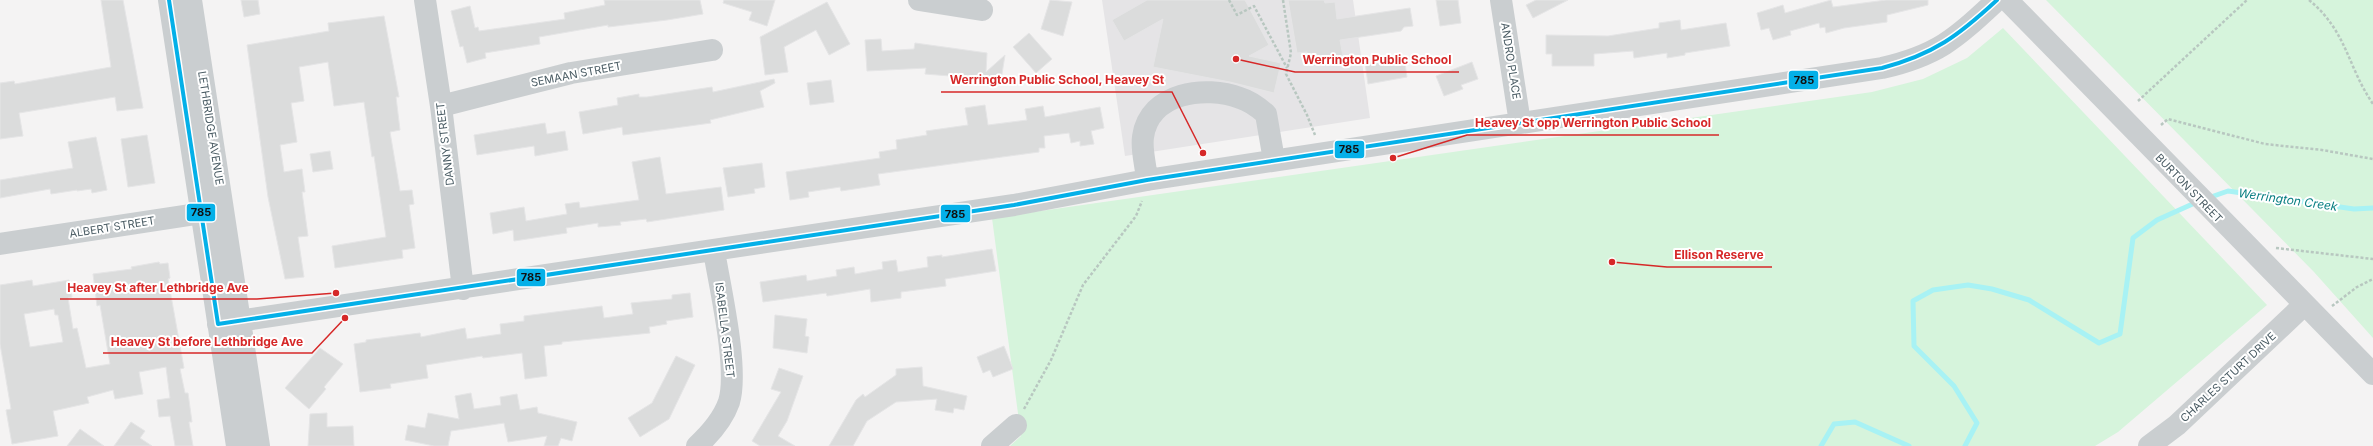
<svg xmlns="http://www.w3.org/2000/svg" width="2373" height="446" font-family="Inter,sans-serif">
<rect width="100%" height="100%" fill="#f4f3f3"/>
<path fill="#e5e4e6" d="M1102,0H1353L1370,118L1125,156Z"/>
<path fill="#d6f4dc" d="M2046,0H2373V338L2314,272Z
M2003,28L2267,305L2118,432L2095,446H1010L1021,436L992,218L1872,92L1923,79L1967,58Z"/>
<g fill="none" stroke-linecap="round" stroke-linejoin="round">
<path stroke="#a8f2f4" stroke-width="5" d="M2208,198L2228,191L2354,209L2373,208
M1821,446L1834,424L1855,422L1909,446
M1965,446L1977,423L1954,386L1914,346L1913,301L1933,290L1968,285L1992,289L2029,300L2099,343L2120,334L2133,238L2157,220L2197,202"/>
</g>
<path fill="#dbdcdc" stroke="#e5e5e6" fill-rule="evenodd" d="M101,0H123L143,108L117,111L115,97L19,113L23,136L0,139V83L14,81L15,84L111,67Z
M241,0H258L260,14L244,17Z
M604,0H700L703,14L667,20L608,27V25L539,37L540,44L485,53L486,58L467,63L463,46L460,47L451,11L470,6L475,28L478,27L479,31L565,19L564,13L605,5Z
M724,0H775L767,26L749,20L752,12L723,3Z
M1050,0L1072,2L1063,36L1041,29Z
M1147,0H1245L1269,45L1249,56L1281,63L1274,93L1230,82L1153,67L1163,19L1124,41L1112,20Z
M1288,0H1324L1325,3L1335,2L1337,19L1410,8L1413,26L1404,27L1401,31L1340,40L1343,57L1309,62L1307,52L1297,53Z
M1436,0H1458L1461,23L1440,26Z
M1536,0H1568L1533,18L1526,5Z
M1831,0L1833,7L1886,0H1928V5L1887,15V22L1844,28L1826,33L1825,27L1820,28L1819,23L1790,31L1791,35L1773,40L1769,28L1761,30L1757,13L1783,5L1785,13Z
M827,2L850,44L829,55L816,30L784,47L788,72L765,75L760,37Z
M384,16L399,97H396L400,130L390,132L400,191L412,190L414,204L409,205L415,248L402,250L403,258L335,268L332,246L386,237L374,156L372,157L364,102L334,106L328,62L299,67L304,101L291,103L297,142L280,145L284,172L302,169L305,192H302L308,236L298,237L304,277L285,279L268,197L247,45L329,31L328,23Z
M1680,20L1681,30L1726,23L1730,46L1685,53V55L1667,58V53L1634,58L1633,51L1594,54V66H1552V54H1546V35L1608,36L1659,28V23Z
M1029,33L1052,59L1036,73L1013,47Z
M881,39L882,51L914,49L915,43L987,53L986,72L1005,55L1001,80L925,74L926,68L867,71L865,40Z
M1404,57L1407,77L1368,84L1365,63Z
M1472,62L1478,79L1461,85L1463,89L1444,96L1436,76Z
M774,79L775,83L760,91L764,107L710,120L711,123L623,135L622,127L583,134L579,112L618,105L617,98L639,94V97H647L712,87L713,92Z
M831,80L834,102L810,105L807,83Z
M985,105L988,125L1027,120L1025,109L1043,106L1045,117L1100,107L1104,128L1091,131L1094,144L1080,146V141L1071,143L1069,133L1044,136L1045,148H1039V152L878,174L880,185L841,191L840,187L808,192L809,197L790,200L786,172L880,158L879,152L897,149L896,140L927,135L926,131L968,125L965,108Z
M545,123L547,134L565,131L568,150L535,156L534,146L477,155L474,135Z
M147,135L155,183L128,187L121,139Z
M96,137L107,190L92,193L91,189L77,191V190L51,194L50,189L0,198V180L73,168L68,142Z
M330,151L333,169L313,172L310,154Z
M660,157L666,194L721,187L724,210L647,222L646,219L620,222L621,225L598,227V223L566,228L567,233L514,241L513,230L493,234L490,213L524,207L526,221L567,214L565,204L579,202L580,208L639,200L632,162Z
M762,163L765,187L754,189L755,193L728,197L723,168Z
M992,249L996,271L945,279L946,286L901,292V298L871,302L870,289L827,296L826,293L763,302L760,282L806,275L807,281L837,276L836,270L854,267L855,274L883,269L882,262L896,260L898,272L928,267L927,257L942,255V257Z
M159,262L160,264L168,263L170,278L168,279L184,368L180,369L185,393H188L192,422H189L193,446H175L170,416L159,417L157,400L170,398L166,367L139,372L143,394L115,399L113,390L87,397L89,403L53,411L58,436L12,444L6,410L11,409L0,344V285L32,280L33,286L69,280L72,297L68,298L73,329L77,328L86,368L110,364L100,305L97,306L93,274L132,269L131,267ZM54,309L55,315H58L63,342L30,347L24,314Z
M690,293L693,317L666,321L667,324L649,327L650,333L562,342V344L544,346L547,376L525,379L522,353L483,358L482,356L426,365L428,378L390,384L391,388L360,392L354,344L366,342V340L420,333L421,337L465,328L467,339L501,334L500,324L524,321V316L602,306L604,318L633,314L631,303L672,299V295Z
M775,315L807,319L805,336L809,337L807,353L773,348Z
M1004,346L1013,369L993,377L990,370L983,373L977,357Z
M320,348L343,364L324,387L326,389L309,409L285,388Z
M676,356L695,365L669,419L640,437L628,418L652,403Z
M922,367L923,386L967,396L964,410L954,408L953,413L935,410L937,399L896,402L867,421L853,446H829L856,400L863,394L865,397L896,375V369Z
M779,368L803,376L787,421L778,436L795,446H760L752,441L781,392L771,389Z
M471,393L474,409L501,405L500,397L517,394L520,410L537,407L538,413L577,422L572,441L561,438L558,446H544L547,436L508,442L504,423L451,431L448,446H434L405,440L408,425L425,428L428,413L459,419L455,396Z
M327,413V427L353,426L354,446H308L310,414Z
M131,422L145,431L140,438L152,446H114Z
M80,429L104,446H67Z"/>
<g fill="none" stroke-linecap="round" stroke-linejoin="round">
<path stroke="#b8c7c0" stroke-width="2.5" stroke-dasharray="3 2" stroke-linecap="butt" d="M1229,0L1237,15L1254,6L1287,68
M1283,0L1291,53L1286,74L1307,115L1315,135
M2309,0C2347,31 2347,66 2373,104
M2138,101L2247,0
M2161,125L2168,119L2265,144L2322,150L2373,159
M2276,248L2373,259
M2332,306L2357,287L2373,279
M1024,409L1051,360L1083,285L1136,216L1142,201"/>
<path stroke="#caced0" stroke-width="22" d="M169,0L237,446
M191,0L259,446
M425,0L441,106L463,289
M919,0L982,10
M1501,0L1520,123
M2007,0L2373,374
M441,106L571,73L712,50
M1147,180C1146,166 1141,150 1143,137C1149,92 1206,85 1240,98C1250,101 1258,107 1266,114L1274,160
M0,244L216,211
M218,324L1014,205L1147,180L1882,68C1939,55 1956,38 1997,0
M697,446C710,434 723,419 729,402C739,369 720,288 714,251
M992,446L1016,425
M2149,446L2177,425L2304,305"/>
<g stroke="#fff" stroke-width="7">
<path id="bus-1" d="M169,0L218,324L1014,205L1147,180L1882,68C1934,54 1958,36 1997,0"/>
</g>
<use href="#bus-1" stroke="#04b0e8" stroke-width="4"/>
</g>
<g text-anchor="middle" stroke-width="4" stroke-linejoin="round" paint-order="stroke">
<g font-size="11" fill="#485a62" stroke="#fff">
<text transform="translate(1511 61) rotate(81)" y="4">ANDRO PLACE</text>
<text transform="translate(576 74) rotate(-11)" y="4">SEMAAN STREET</text>
<text transform="translate(211 128) rotate(81)" y="4">LETHBRIDGE AVENUE</text>
<text transform="translate(445 144) rotate(-97)" y="4">DANNY STREET</text>
<text transform="translate(2189 188) rotate(46)" y="4">BURTON STREET</text>
<text transform="translate(112 227) rotate(-9)" y="4">ALBERT STREET</text>
<text transform="translate(725 330) rotate(83)" y="4">ISABELLA STREET</text>
<text transform="translate(2228 377) rotate(-43)" y="4">CHARLES STURT DRIVE</text>
</g>
<g font-size="12" font-style="italic" fill="#067d81" stroke="#fff">
<text transform="translate(2288 200) rotate(8)" y="4">Werrington Creek</text>
</g>
</g>
<path fill="none" stroke="#d62828" stroke-width="1.5" d="M1236 59L1295 72H1459M1203 153L1172 92H941M1393 158L1467 135H1719M1612 262L1667 267H1772M336 293L257 299H60M345 318L312 353H103"/>
<g fill="#d62828" stroke="#fff" stroke-width="1.5">
<circle cx="1236" cy="59" r="4"/>
<circle cx="1203" cy="153" r="4"/>
<circle cx="1393" cy="158" r="4"/>
<circle cx="1612" cy="262" r="4"/>
<circle cx="336" cy="293" r="4"/>
<circle cx="345" cy="318" r="4"/>
</g>
<g font-size="12" text-anchor="middle" font-weight="bold" fill="#d62828" stroke="#fff" stroke-width="4" stroke-linejoin="round" paint-order="stroke">
<text x="1377" y="64">Werrington Public School</text>
<text x="1057" y="84">Werrington Public School, Heavey St</text>
<text x="1593" y="127">Heavey St opp Werrington Public School</text>
<text x="1719" y="259">Ellison Reserve</text>
<text x="158" y="292">Heavey St after Lethbridge Ave</text>
<text x="207" y="346">Heavey St before Lethbridge Ave</text>
</g>
<g stroke="#fff" stroke-width="1.5">
<rect x="1788" y="70" width="31" height="20" rx="4" fill="#04b0e8"/>
<rect x="1334" y="140" width="31" height="19" rx="4" fill="#04b0e8"/>
<rect x="186" y="203" width="30" height="19" rx="4" fill="#04b0e8"/>
<rect x="940" y="204" width="31" height="19" rx="4" fill="#04b0e8"/>
<rect x="516" y="268" width="30" height="19" rx="4" fill="#04b0e8"/>
</g>
<g font-size="11" text-anchor="middle" font-weight="bold" fill="#111">
<text x="1804" y="84">785</text>
<text x="1349" y="153">785</text>
<text x="201" y="216">785</text>
<text x="955" y="218">785</text>
<text x="531" y="281">785</text>
</g>
</svg>
